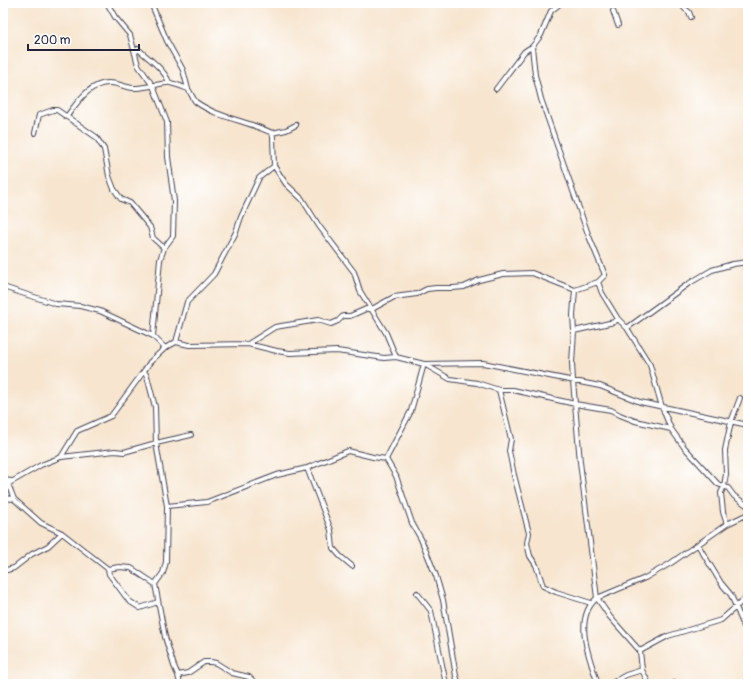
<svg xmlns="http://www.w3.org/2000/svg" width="751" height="687" font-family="Pangolin,sans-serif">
<rect width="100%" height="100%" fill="#fff"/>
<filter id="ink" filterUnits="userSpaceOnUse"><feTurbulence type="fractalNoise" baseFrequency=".025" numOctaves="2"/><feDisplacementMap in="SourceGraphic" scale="8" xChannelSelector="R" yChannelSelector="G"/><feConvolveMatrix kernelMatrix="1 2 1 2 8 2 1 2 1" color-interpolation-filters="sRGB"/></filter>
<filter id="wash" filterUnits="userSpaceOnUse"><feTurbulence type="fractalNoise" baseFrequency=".012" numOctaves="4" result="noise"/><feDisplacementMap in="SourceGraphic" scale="16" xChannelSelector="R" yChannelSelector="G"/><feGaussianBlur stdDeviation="0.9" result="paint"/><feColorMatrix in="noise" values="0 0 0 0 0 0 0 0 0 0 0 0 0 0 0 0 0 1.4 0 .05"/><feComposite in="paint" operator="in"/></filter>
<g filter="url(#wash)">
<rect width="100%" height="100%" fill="#f7e5cf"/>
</g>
<g filter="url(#ink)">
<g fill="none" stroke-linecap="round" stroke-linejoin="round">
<g stroke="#423f51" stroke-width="6">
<path id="minor" d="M107,3L115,17L130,35L138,65L153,86L167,122L168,157L174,201L173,236L164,248L160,260L153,336
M151,3L167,41L183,70L188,89
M684,3V8L689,12L691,17
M613,11L618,25
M135,53L138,49C148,58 164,69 169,82
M496,89L524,52L528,49L532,47
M67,116C77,103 90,82 110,83C119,83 128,89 137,88C144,88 167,82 170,83C176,84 183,87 188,89C191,93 193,99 196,102C218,118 248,121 272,133L286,130L296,125
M35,133L39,115L53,110H57L96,137L104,149L109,176L114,189L121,199L130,203L150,227L153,238L164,248
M272,133L273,137L274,166L286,184L302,199L319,226L354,272L360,291L386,333L396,357
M598,282L602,293L618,319L627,328L650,365L662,407L671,429L684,447L718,484L728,488L734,496L748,506
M3,287L56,304L80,306L100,311L153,336L165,348
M575,290L573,315L574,331L572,363L573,381L580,462L597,598L610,617L640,651L642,670L649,684
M627,328L688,284L712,270L733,264L748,262
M574,331L614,322L618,319
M176,342L187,302L214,274L236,232L241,217L259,178L274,166
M248,344L275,327L318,320L331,324L338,321L343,316H350L366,309H372L394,297L417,294L427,289L436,288H453L464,287L479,280L503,274L532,273L575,290L598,282L605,275L588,234L541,99L535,75L532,47L541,35L551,11L561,3
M424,364L483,363L600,386L640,402L748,425
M144,371L147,376L155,407L156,443L167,506L166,562L163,573L155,584L165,637L174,666L178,675L180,684
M499,390L511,439L509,451L514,475L529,533L527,543L530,556L536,565L543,586L556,592L591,603
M61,457L77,431L111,416L144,371L150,362L165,348L176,342L189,345L248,344L277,351L290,353L337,351L384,358L396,357L424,364L450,379L477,383L499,390H513L575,404L611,410L620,415L635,421L671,429
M386,459L396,476L412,523L421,539L436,576L443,600L456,676L459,684
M386,459L411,411L424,364
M307,468L331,530L333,548L340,556L352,566
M3,480L12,481
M3,498L14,499L41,523L62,533L108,569L109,574L129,601L140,608L158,602
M14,499L8,484L41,465L61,457L115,451L124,452L156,443L191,435
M167,506L207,502L277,475L307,468L348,451L373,457L386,459
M727,524L723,512L721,493L724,486L726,474L725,450L731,422L740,398
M698,545L721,583L731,595L748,636
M108,569L119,567L131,568L155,584
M3,571L14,568L32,554L48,546L62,533
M417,593L431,611L446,684
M640,651L668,636L721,620L748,596
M178,675L188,673L204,662H211L216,663L232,673L249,677L256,684
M3,680L15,684
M598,684C590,659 572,619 597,598L645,578L671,563L727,524L748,514
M610,684L626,675L642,670
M672,684L675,683L678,684"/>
</g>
<use href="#minor" stroke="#fff" stroke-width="4"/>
</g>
</g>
<rect width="751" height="687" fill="none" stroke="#fff" stroke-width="16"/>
<path d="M28 44v6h111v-6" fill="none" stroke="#22223b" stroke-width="2"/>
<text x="34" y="44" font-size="12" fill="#22223b" stroke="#ffffff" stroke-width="3" paint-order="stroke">200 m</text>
</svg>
